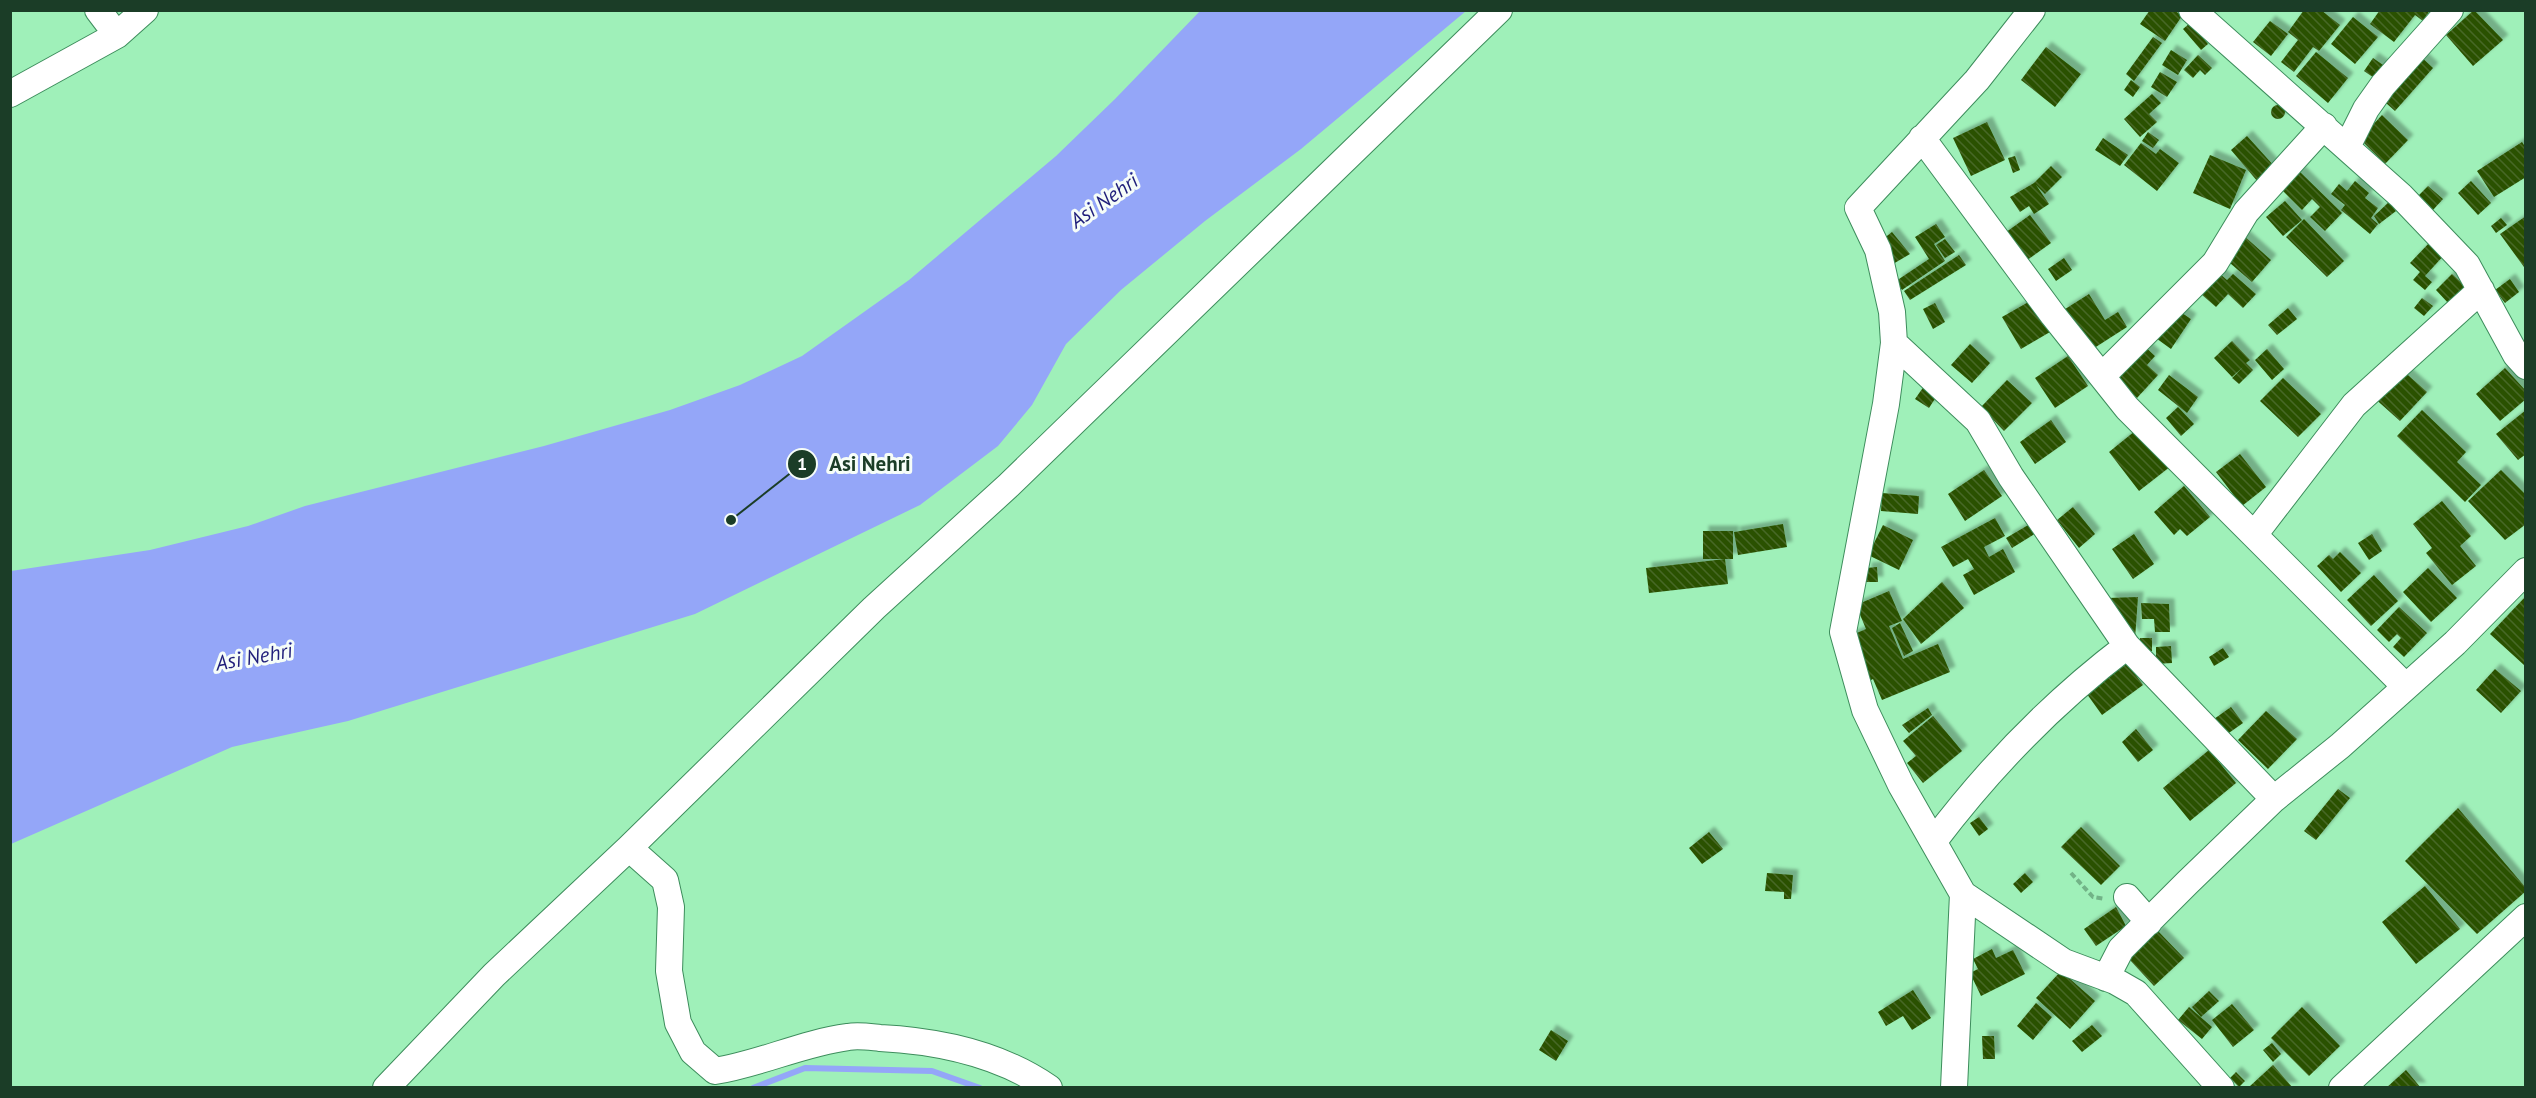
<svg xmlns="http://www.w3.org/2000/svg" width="2536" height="1098" font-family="'PT Sans',sans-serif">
<defs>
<pattern id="building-back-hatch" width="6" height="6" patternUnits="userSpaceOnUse" patternTransform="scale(1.5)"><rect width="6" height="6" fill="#2a5102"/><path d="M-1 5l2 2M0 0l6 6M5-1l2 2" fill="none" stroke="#476828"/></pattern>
<filter id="shadow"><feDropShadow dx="5.5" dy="-5.5" stdDeviation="1.5" flood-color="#0004"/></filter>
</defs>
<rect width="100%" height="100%" fill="#9ff0b9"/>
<path fill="#94a6f8" d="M1200,11H1466L1301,149L1205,221L1121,290L1066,344L1032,405L998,446L920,505L695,614L348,721L232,747L11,844V571L150,550L248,526L305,506L544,446L670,410L740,385L802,356L909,280L1056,156L1115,99Z"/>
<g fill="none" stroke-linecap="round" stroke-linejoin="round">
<path stroke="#94a6f8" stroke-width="6" d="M753,1088L805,1068L932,1071L980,1088"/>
</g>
<path fill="url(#building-back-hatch)" filter="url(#shadow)" d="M2150,10H2174L2182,16L2165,41L2140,24Z
M2304,10H2321L2340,25L2319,51L2313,47L2294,72L2281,62L2298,40L2288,32Z
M2380,10H2430L2423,21L2415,15L2394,42L2370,24Z
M2474,10L2503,40L2473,66L2446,35Z
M2353,17L2378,37L2355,64L2331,44Z
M2270,21L2288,34L2271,56L2253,42Z
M2190,23L2208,44L2201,50L2183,29Z
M2153,37L2162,43L2134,81L2126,74Z
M2046,47L2081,74L2055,107L2021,80Z
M2171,50L2187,60L2178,75L2162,65Z
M2316,52L2348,78L2328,103L2296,76Z
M2417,53L2433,68L2395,111L2378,96Z
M2198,55L2212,68L2205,75L2200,70L2193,78L2184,70Z
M2373,58L2386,67L2377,80L2364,71Z
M2160,72L2177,82L2167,97L2151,87Z
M2131,80L2140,87L2133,97L2124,90Z
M2152,94L2161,103L2149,114L2157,122L2140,137L2124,119Z
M2271 112a7 7 0 1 1 14 0a7 7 0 1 1-14 0Z
M2382,115L2408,140L2385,164L2360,139Z
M1987,122L2005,160L1971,176L1953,138Z
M2148,132L2159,140L2153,148L2142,141Z
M2247,136L2275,167L2258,182L2231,150Z
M2103,138L2128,155L2120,166L2095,150Z
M2522,142L2526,148V177L2494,197L2477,171Z
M2141,143L2156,154L2160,149L2179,163L2157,191L2124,165Z
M2210,155L2246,170L2230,209L2193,193Z
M2015,156L2020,170L2013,173L2008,158Z
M2051,166L2062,177L2045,194L2036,185L2049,204L2034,214L2029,206L2020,212L2010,197L2034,183Z
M2299,171L2342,213L2325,231L2310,217L2320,207L2312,199L2302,210L2281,189Z
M2355,181L2369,193L2365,198L2378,208L2371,218L2378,224L2370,234L2341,210L2345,205L2331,194L2339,184L2347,191Z
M2471,181L2491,203L2478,215L2458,193Z
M2428,186L2443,199L2433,210L2418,196Z
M2285,201L2302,220L2283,236L2266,217Z
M2389,202L2396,211L2379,224L2374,216Z
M2030,215L2051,243L2023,263L2002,235Z
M2526,216V266L2524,267L2500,234Z
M2501,218L2507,225L2496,233L2491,226Z
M2304,219L2344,261L2327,277L2286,237Z
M1936,224L1945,237L1934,244L1945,261L1902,290L1896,281L1929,259L1915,237Z
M1892,232L1910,254L1893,264L1883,239Z
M2243,235L2271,260L2252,282L2223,257Z
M1945,239L1955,252L1945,258L1936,245Z
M2431,241L2445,254L2425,276L2432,282L2425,290L2413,280L2420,272L2410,263Z
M1959,255L1966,265L1910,300L1904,291Z
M2064,258L2072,270L2056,281L2048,269Z
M2220,274L2227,280L2233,274L2256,294L2243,308L2228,294L2216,307L2201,294Z
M2452,274L2466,287L2449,304L2436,290Z
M2510,279L2519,292L2505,303L2495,290Z
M2089,294L2105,320L2118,312L2127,327L2088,352L2062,311Z
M2422,298L2433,306L2424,316L2414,308Z
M2032,300L2050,332L2021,349L2002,317Z
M1935,303L1945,322L1933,329L1923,309Z
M2173,307L2191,319L2171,349L2153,336Z
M2288,308L2297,319L2277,335L2268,325Z
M2232,341L2250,360L2246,363L2253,370L2239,384L2232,378L2243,367L2232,377L2214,358Z
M2140,342L2155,356L2147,365L2158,375L2137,398L2110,373Z
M1970,344L1990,363L1972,383L1951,365Z
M2267,349L2284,369L2272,380L2255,360Z
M2068,356L2088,386L2055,408L2035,378Z
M2389,358L2427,392L2400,421L2362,387Z
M2505,368L2526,391V399L2500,421L2476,394Z
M2169,375L2198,397L2187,413L2158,390Z
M2283,378L2321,414L2298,437L2260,401Z
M2007,380L2032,403L2004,431L1981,407Z
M1927,382L1940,391L1929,408L1915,399Z
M2178,407L2194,424L2181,436L2166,418Z
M2422,410L2466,452L2457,462L2481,485L2465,502L2397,436Z
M2526,410V454L2518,460L2496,434Z
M2051,420L2066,442L2035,464L2020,442Z
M2140,427L2171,466L2139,491L2109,452Z
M2240,454L2266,487L2242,506L2216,472Z
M1984,470L2002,496L1965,521L1948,494Z
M2501,470L2526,495V524L2505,540L2468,501Z
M2184,486L2210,517L2187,536L2180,529L2174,535L2154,512Z
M1882,493L1919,496L1918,514L1881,511Z
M2442,501L2471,536L2460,546L2476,566L2452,585L2426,553L2432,548L2413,524Z
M2073,507L2095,534L2079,548L2057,520Z
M1995,518L2005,536L1984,547L1989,557L2003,549L2015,572L1974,595L1963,575L1974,569L1968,559L1953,567L1941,547Z
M1783,524L1787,547L1738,555L1734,532Z
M2030,524L2036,533L2012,548L2006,538Z
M1883,525L1913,540L1899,570L1868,555Z
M1703,531H1733V559H1703Z
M2134,534L2154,564L2133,579L2112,549Z
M2372,534L2382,551L2369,560L2358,543Z
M2340,552L2361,573L2341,592L2317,566L2329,555L2333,559Z
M1725,559L1728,584L1649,593L1646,568Z
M1877,567L1878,582H1866V568Z
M2428,568L2457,598L2431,622L2403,592Z
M2374,575L2398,601L2371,626L2347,600Z
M1942,582L1964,608L1921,644L1903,619Z
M1889,591L1902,621L1889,626L1903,659L1938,644L1950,672L1882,700L1873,679L1869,681L1850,636L1866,629L1856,605Z
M2526,596V664L2524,665L2490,634Z
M2138,597L2135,639L2107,598Z
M2141,603L2169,604L2170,632H2155L2154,619H2142Z
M2399,607L2427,633L2404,657L2393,647L2401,638L2397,634L2389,642L2377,630Z
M1900,623L1913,651L1904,656L1892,628Z
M2140,638H2152V651H2140Z
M2171,646L2172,663L2156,664V647Z
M2223,648L2229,657L2214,666L2209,657Z
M2120,654L2143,685L2102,715L2079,683Z
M2495,669L2521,691L2501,713L2476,690Z
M2231,707L2243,723L2226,735L2214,719Z
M1928,708L1932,715L1909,733L1902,725Z
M2266,711L2297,739L2268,769L2238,740Z
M1933,716L1962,751L1923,783L1907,763L1916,756L1903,741Z
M2136,729L2153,750L2138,762L2122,742Z
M2209,750L2236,783L2190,821L2163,788Z
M2338,789L2350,798L2316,840L2304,831Z
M2458,808L2526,888V891L2477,934L2405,861Z
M1979,817L1988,829L1979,836L1970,823Z
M2081,827L2120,866L2101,885L2061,847Z
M1709,832L1723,849L1702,864L1689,848Z
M1767,873L1793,875L1791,899H1784V892L1765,891Z
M2025,873L2033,882L2021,893L2013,884Z
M2425,886L2460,929L2416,964L2382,922Z
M2116,907L2126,926L2096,946L2084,929Z
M2158,931L2184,958L2154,986L2129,959Z
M1992,949L1996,958L2013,950L2025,974L1981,996L1970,973L1978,969L1973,959Z
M2061,971L2095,1001L2070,1029L2036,998Z
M1913,990L1931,1018L1912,1030L1903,1016L1886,1026L1878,1012Z
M2209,991L2219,1001L2201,1017L2192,1007Z
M2036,1003L2052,1017L2033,1040L2017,1026Z
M2232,1004L2254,1030L2233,1047L2212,1020Z
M2189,1007L2212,1027L2202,1039L2178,1020Z
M2302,1007L2340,1046L2309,1076L2271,1038Z
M2092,1025L2102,1036L2082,1052L2072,1041Z
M1551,1030L1568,1041L1556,1061L1539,1050Z
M1982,1036H1994L1995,1059H1983Z
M2272,1043L2281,1054L2273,1062L2263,1050Z
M2273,1065L2293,1088H2251L2250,1086Z
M2406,1070L2421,1088H2386Z
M2236,1072L2245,1081L2239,1087L2230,1078Z"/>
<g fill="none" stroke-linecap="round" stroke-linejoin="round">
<g stroke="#3d8d5c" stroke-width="28">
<path id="minor" d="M98,10L117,35
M2192,10L2401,196L2467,265L2516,355L2526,366
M10,94L117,35L145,10
M1922,138L2053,315L2127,408L2405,686
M2347,147L2366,109L2383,85L2450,10
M1894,343L1978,421L2011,477L2127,646L2274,799
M2102,376L2215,263L2246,212L2324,126
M2254,535L2354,405L2481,290
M1934,841C1990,767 2053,702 2127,646
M629,848L665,880L671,907L669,971L678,1023L693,1052L715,1071C760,1064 802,1043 848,1037C858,1035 870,1037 880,1038C939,1041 1000,1054 1049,1088
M1963,894L2064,962L2115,981L2136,993L2221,1088
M2127,897L2149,922
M2106,978L2121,949L2187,883L2274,799L2340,746L2455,643L2526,571
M386,1088L494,975L629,848L874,608L1009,485L1499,10
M1954,1088L1963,894L1901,785L1865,710L1843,632L1886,404L1894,343L1892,312L1878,250L1858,208L1977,80L2032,10
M2342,1088L2526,917"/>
</g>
<path stroke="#72b387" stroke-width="4" stroke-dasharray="6 3" stroke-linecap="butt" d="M2071,873L2093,897L2105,899"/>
<use href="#minor" stroke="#fff" stroke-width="26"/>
</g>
<g text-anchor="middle" stroke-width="6" stroke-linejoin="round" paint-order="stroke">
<g font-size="21" font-style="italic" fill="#1f1e7a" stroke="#f6fdf8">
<text transform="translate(1104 201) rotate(-35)" y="7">Asi Nehri</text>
<text transform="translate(254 657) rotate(-10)" y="7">Asi Nehri</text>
</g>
</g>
<path fill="none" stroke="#1b3d27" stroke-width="2" d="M731 520L802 464"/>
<g fill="#1b3d27" stroke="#f6fdf8" stroke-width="2">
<circle cx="731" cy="520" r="6"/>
<circle cx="802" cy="464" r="15"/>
</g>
<g font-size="18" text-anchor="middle" font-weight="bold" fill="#fff">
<text x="802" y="470">1</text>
</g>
<g font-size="21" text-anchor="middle" font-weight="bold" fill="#1b3d27" stroke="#f6fdf8" stroke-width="6" stroke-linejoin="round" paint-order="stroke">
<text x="870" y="471">Asi Nehri</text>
</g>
<rect width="2536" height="1098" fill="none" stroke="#1b3d27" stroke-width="24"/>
</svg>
